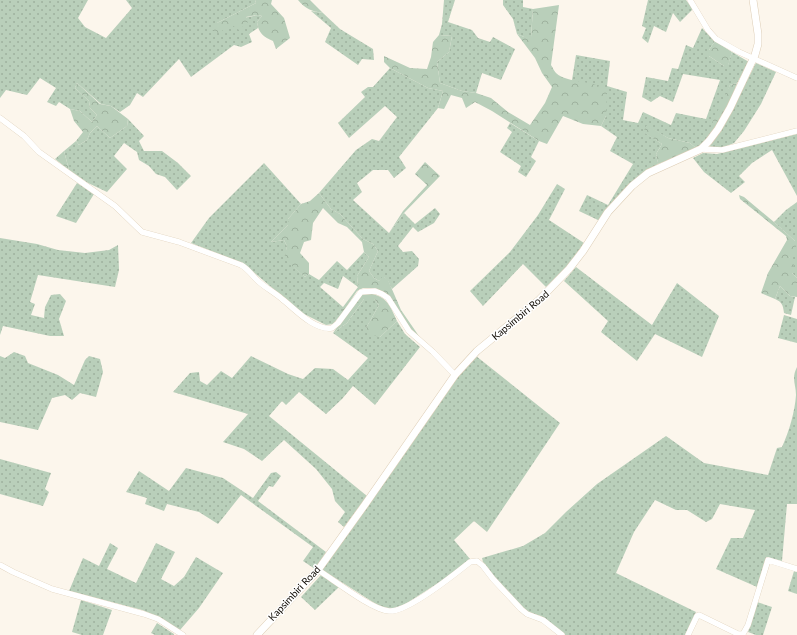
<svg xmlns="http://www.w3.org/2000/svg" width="797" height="635" font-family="Lato,sans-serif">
<defs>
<pattern id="grass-dots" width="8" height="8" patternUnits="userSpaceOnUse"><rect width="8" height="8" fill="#b9cfba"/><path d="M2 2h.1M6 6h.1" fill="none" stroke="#9eb19e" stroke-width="1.8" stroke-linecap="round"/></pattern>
<pattern id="forest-crowns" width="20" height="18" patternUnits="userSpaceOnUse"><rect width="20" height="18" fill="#b9cfba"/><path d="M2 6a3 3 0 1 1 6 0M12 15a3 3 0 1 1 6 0" fill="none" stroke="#9eb19e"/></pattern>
</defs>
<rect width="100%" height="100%" fill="#fcf6ec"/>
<path fill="url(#grass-dots)" d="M0,0H88L78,18L85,27L106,38L132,8L126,0H255L256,3L217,23L258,15L262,16L257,22L258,28L249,34L252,42L241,47L234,45L191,77L179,59L143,97L137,93L130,105L120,112L111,106L101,104L77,83L75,88L89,101L90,108L97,115L92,122L80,111L70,109L59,102L56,106L47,102L56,88L40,78L27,95L6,90L0,98Z
M444,0H455L448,22L472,30L478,38L490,42L493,37L515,49L501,80L482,73L476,93L462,91L440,83L437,62L449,52L452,36L439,35L442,24Z
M503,0H523V7L533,9L531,37H524L517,34L513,19L503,5Z
M648,0H686L693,9L680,22L673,13L666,32L654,26L648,43L642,38L646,28L642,26Z
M311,11L323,13L340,29L373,49L374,60L362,59L358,65L325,42L331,28Z
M702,28L715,41L709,50V56L724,66L728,65L732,52L749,62L737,83L730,85C722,107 717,135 696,148L690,143L668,138L647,126L644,132L662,144L656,154L658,164C632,179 617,196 600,221L579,211L587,195L608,205L633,164L610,151L617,137L601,126L606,116L572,80L576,55L610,61L607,86L627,92L623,120L638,123L643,112L671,125L676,113L706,119L720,80L683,74L673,102L660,96L651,102L642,97L646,77L668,81L672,68L678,69L686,45L693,48Z
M756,63L776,72L761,104L744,131L734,143L722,148L709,147L724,126Z
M390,68L428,88L443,91L438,108L399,157L406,168L394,178L388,170H373L357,183L362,192L353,200L389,233L404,213L415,224L435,208L440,214L434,223L418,232L413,227L398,246L403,252L412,251L419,259L418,266L392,289L388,281L384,277L379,281L374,278L369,271L378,251L373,244L363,239L340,214L331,209L319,193L356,150L372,139L379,141L397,117L385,106L349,138L338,123L365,97L361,92L368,87H373Z
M128,119L144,136L139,141L144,151H162L178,163L191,176L177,190L165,177L156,174L149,166L139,160L137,152L124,143L114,156L127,169L107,192L88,183L69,170L64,151L76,141L79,145L87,140L90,133L97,126L110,138L127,126Z
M510,123L539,141L531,157L536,161L526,177L518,172L521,166L500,152L512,132L507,128Z
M797,134V196L772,150L752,163L739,176L745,182L731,193L704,172L693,158L703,153L717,154Z
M264,163L301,204L288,219V225L271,242L284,240L287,246L285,259L305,277L309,274L319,280L337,261L347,270L364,252L369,257L357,276L358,287L343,276L338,289L324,283L320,287L343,307V312L333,324L326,325L302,313L244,264L191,243L209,218Z
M77,183L94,194L76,223L56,216Z
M557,184L565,189L549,220L584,243L568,265L546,287L523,264L483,306L470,291L510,252L538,215Z
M797,202V278L792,273L789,256L795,241L774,222L786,210Z
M0,238L37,244L58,250L85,253L109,250L118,245L119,270L115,287L38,275L30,302L35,304L31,315L44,318L45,307L51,295L60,294L66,301L59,319L64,336H50L3,326L0,335Z
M576,267L652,325L677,283L719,316L702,357L655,334L637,361L601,332L608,321L564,281Z
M780,286L790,296L795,297L791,315L784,313C783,305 782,302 775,299Z
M364,299H374L379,305L366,328L380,337L397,321L405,334L420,347L375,405L353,386L342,399L326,414L299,392L286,405L282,401L269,416L367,496L344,527L338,522L345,512L335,501L332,489L316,469L284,440L262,461L244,449L223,442L248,414L173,392L190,373L199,372L200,381L207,385L221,371L232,378L251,356L288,374L303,379L315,368L333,369L348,380L368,358L333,333L347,323Z
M784,315L797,319V343L778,338Z
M14,352L25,356L28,363L58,375L74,385L85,360L89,356L100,359L103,372L96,397L80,393L72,400L65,395L52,398L38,430L0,422V356L5,358Z
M476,356L560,423L487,532L474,521L454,540L470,559L446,578L407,603L395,609H387L379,606L321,569L392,472L458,377Z
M797,367V504H787L782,561L766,557L757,587L716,569L731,538H743L755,510L720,504L712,519L706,522L687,510H676L655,500L634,532L616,573L696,612L685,635H565L541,616L527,612L503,588L483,562L482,558L523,546L545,533L566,512L597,484L666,436L704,463L768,475L777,448L782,447C789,432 795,411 796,395C796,384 791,379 797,367Z
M0,459L51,473L45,489L49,492L43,506L0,494Z
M186,468L223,478L253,498L271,473L276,472L281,476L273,487L269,486L258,501L326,552L315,569L303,561L313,547L241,495L218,524L199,512L167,504L164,511L145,504L147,498L126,492L139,471L169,491Z
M110,543L118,548L107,569L136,583L156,543L175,552L161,579L174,586L184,577L196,557L223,573L199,608L180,630L156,616L142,610L69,591L83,558L99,566Z
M794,571L797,572V594L788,591Z
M321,575L339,587L315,610L301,597Z
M81,600L112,610L103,635H82L72,632Z
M757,602L772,607L763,635H756L748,632Z
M157,623L174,634V635H155L151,633Z"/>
<path fill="url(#forest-crowns)" d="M255,0H272L271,4L284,18L290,38L276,49L273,41C264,37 258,33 257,22L262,16L258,15L246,17L248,22L239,30L232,25L218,33L211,30L217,23L256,3Z
M298,0H310L323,13C312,11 305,9 298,0Z
M559,5L551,65C553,68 554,71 556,73C568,84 594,79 607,91L606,116L601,126L583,124L563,116L547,144L539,141L492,111L475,102L466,108L462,98L451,95L444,109L438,108L443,91L428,88L390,68L384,62V56L410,68L427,69L431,57L433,42L439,35L452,36L449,52L437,62L440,83L462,91L476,93L491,98L508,112L530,125L545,103L552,87L542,73L535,58L517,34L524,37H531L533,9Z
M715,41L732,52L728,66H724L709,56V50Z
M77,83L100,104L111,106L128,119L127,126L110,138L97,126L90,133L87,140L79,145L76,141L83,132L74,121L70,109L80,111L92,122L97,115L90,108L89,101L75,88Z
M737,83C731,101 723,116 713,131L711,125L730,85Z
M647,125L668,138L690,143L696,148L685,154L658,164L656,154L662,144L643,132Z
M64,151L69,170L55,159Z
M425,162L440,176L404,213L389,233L403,211L427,185L415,174Z
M319,193L331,209L340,214L363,239L373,244L378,251L369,271L374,278L379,281L383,276L388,280L401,310L421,339L413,333L383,292L373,288H363L357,291L343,312V307L358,287L357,276L369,257L364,252L362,242L347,227L338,223L323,208L313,223L311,240L304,242L300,253L309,263V274L305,277L284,259L287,246L284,240L271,242L288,225V219L301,204L310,201Z
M739,195L744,197L774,222L795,241L797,251L789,257L794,262L792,273L797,278V297L790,296L780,286L775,299L761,293L768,273L787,240L786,236L740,199Z
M365,293C386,295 389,303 397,321L380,337L368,334L366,328L379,305L374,299H364L347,323L333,333L359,296Z"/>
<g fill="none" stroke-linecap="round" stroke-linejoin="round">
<g stroke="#ddcdb5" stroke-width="6">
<path id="minor" d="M690,0L708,30L716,39L739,52L797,78
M0,118L24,136L39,152L115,206L142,232L179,242L241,265C248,269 251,274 257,280C264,287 274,292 282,299C294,308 314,331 332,328L338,323L361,292L375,291L382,294L388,298L409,331L433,352L455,375
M701,149L722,150L797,131
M0,565L13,572L52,589L144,614L158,619L183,635
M318,570C334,580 372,610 389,611C407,613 455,574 470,562L477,561L483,566L493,579L521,609L527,614L543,620L562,635
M688,635L697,616L699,615L738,634H743L748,625L768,560L797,569"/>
</g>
<g stroke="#ddcdb5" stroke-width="8">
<path id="tertiary" d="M257,635L318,570L364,506L455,375L477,351L539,300L569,269L583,251L608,212L632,186L648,173L701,149L709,141L718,129L730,108L755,55L758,44V34L753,0"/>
</g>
<use href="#minor" stroke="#fff" stroke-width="5.5"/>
<use href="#tertiary" stroke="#fff" stroke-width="7"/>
</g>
<g text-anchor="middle" stroke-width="3" stroke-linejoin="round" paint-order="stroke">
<g font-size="10" fill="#110c05" stroke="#fff">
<text transform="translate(520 315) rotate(-40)" y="4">Kapsimbiri Road</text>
<text transform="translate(294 593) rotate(-47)" y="4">Kapsimbiri Road</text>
</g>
</g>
</svg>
